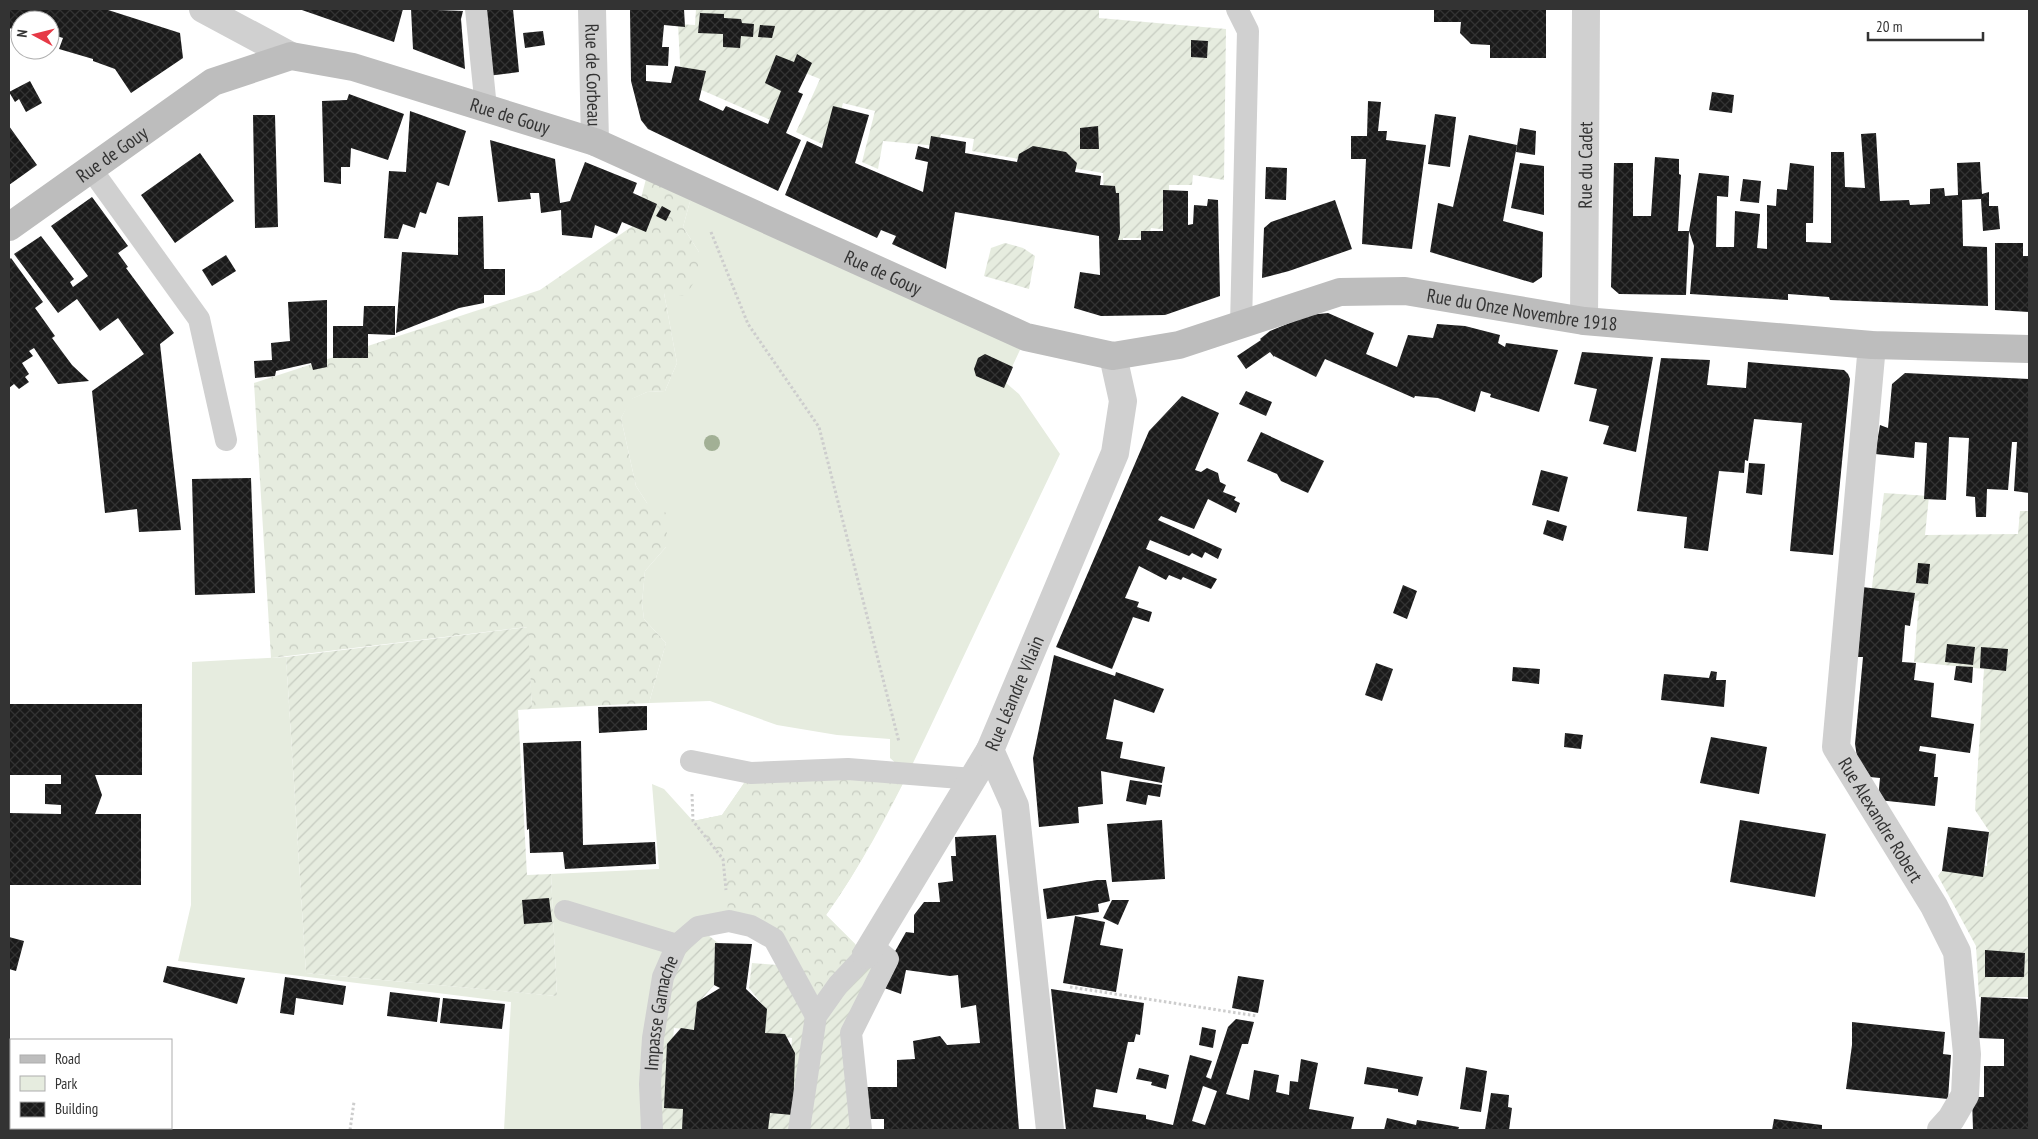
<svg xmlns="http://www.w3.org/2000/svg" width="2038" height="1139" font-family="'PT Sans Narrow',sans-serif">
<defs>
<pattern id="forest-crowns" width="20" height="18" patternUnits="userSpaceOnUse" patternTransform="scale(1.25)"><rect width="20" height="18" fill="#e6ecdf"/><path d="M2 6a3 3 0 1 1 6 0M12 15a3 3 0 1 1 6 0" fill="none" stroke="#c6cbc0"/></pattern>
<pattern id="garden-furrows" width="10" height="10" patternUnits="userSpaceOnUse" patternTransform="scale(1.25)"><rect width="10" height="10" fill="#e6ecdf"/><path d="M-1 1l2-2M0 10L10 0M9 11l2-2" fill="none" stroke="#c6cbc0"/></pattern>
<pattern id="building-cross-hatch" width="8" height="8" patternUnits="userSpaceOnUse" patternTransform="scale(1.25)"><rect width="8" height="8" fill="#1a1a1a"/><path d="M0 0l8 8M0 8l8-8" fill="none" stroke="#333"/></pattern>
</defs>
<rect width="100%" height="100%" fill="#fff"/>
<path fill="#e6ecdf" d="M694,187L1026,337L1005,382L1019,394L1060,454C1021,536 982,617 944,698C909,772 874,848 826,915L855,944L774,939L729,921L677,945L651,1130H504L511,1002L178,961L191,905L192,662L286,657L306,973L557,996L551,874L659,869L652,784L664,789L693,821L722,815L751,773H907L890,758V739L837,735L777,725L710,701L649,703L666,643L644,619L642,603L645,571L666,547L647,503L636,486L621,418L631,399L647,392L665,391L677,363L664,293L699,252L683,227Z"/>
<path fill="url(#forest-crowns)" d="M646,179L694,187L683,227L699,252L697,278L685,296L664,293L677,363L665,391L647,392L632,399L621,418L636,486L647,503L668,514L666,547L645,571L642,603L644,619L666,643L649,703L532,709L527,627L271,658L254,383L540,290L634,225Z
M751,773L908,774C882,822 858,871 826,915L866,955L816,1016L774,939L729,921L723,859L693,821L722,815Z"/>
<path fill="url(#garden-furrows)" d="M696,9H1099V18L1226,29L1224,180L1193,175L1192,185H1169V230L1151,228L1148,238H1123L1121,253L1106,233L1103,173L972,151L974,139L941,134L938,146L883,141L878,169L862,162L875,111L843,103L831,148L796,132L820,79L798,70L775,122L681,81L678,24L695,25Z
M1005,243L1023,248L1035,256L1029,289L984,276L991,248Z
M1884,493L1929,496L1925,535L2018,534L2020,511H2029V997H1979L1976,946L1938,876L1948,863L1987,866L1989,831L1975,810L1984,669L1914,662L1919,601L1871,594Z
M528,627L532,709L518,710L527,875L551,874L557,996L306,973L286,657Z
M698,927L718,943L715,984L698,1003L695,1030L674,1028L667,1103L689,1105L687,1130H652L663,977Z
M866,955L882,971L851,1033L861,1130H766L767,1112L786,1113L792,1038L763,1035L765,1008L749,988L752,963L789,966L816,1015Z"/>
<path fill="url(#building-cross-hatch)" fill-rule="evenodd" d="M9,9H105L180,33L183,58L131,93L115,69L93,61V59L59,49L63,38L50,34V20H20L19,31L9,28Z
M299,9H403L394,42Z
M411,9L463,11L461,19L465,69L413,49Z
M481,9H513L519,72L487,76Z
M630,9H684L685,27L664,25L662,47H669L668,66L646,65V81L671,83L675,66L706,71L699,100L723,111L726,106L768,124L781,91L765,83L776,55L794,62L797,54L812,63L798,92L803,94L786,133L801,140L778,191L648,129L641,120L631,81Z
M1434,9H1546V58H1490V45L1471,44L1460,33L1461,22H1434Z
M700,13L724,14V18L741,19L742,23L754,24L753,37L741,36L740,48L723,47V34L698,33Z
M760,25L775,26L772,38L758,37Z
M543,31L545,45L525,48L523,33Z
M1191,40L1208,41L1207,58L1191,57Z
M30,81L42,103L26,112L19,99L15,102L9,92Z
M1712,92L1734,95L1732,113L1709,110Z
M349,94L404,114L388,160L351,148L350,167H341V184L324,182L322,101L347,100Z
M1368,101L1381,102L1378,131H1387L1386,140L1426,145L1412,249L1362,244L1366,159H1351V136H1367Z
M833,106L869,115L855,163L923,192L928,162L915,159L918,146L929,149L931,136L966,142L965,153L1017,162L1019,154L1033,146L1066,152L1077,163L1075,172L1101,176L1100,185L1115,186L1116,193H1119L1120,233L1118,240H1141V231H1163V190L1188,191V225L1193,224L1194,205L1207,206L1208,199L1218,200L1220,296L1165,315L1101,316L1074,308L1080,272L1100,275L1099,236L955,212L946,269L892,244L896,236L881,230L877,238L785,195L807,141L822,148Z
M410,111L466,131L449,186L437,182L426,214L420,212L415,228L403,224L398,239L384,238L389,171L406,172Z
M1435,114L1456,117L1450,167L1428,164Z
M253,115H275L278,227L255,228Z
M9,126L37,165L9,185Z
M1098,126L1099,149H1080V128Z
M1520,128L1536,131L1535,155L1516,152Z
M1876,133L1880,201L1909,200L1910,205L1930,204V189L1944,188L1945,196L1958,195L1957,163L1980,162L1982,194L1989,192V206H1998L2000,229L1983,231L1981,199L1962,200L1963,246L1987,247L1988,306L1830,300L1829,297L1788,294V300L1690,294L1694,246L1689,231L1699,173L1729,176L1728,197L1717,196L1716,247H1734L1735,211L1760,214L1757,248L1767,249V205L1776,206L1777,189L1787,190L1790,163L1814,166L1813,223H1806V242L1831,243V152H1844L1845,187L1865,188L1861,134Z
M1469,135L1517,145L1503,221L1543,232L1542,277L1533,283L1430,252L1438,203L1453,207Z
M490,140L555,159L560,203L570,201L585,162L637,183L633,193L657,204L646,232L622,222L617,234L595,225L592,238L562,235L561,210L541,213L539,193H530L531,199L498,202Z
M200,153L234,201L175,243L141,195Z
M1655,157L1679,159V174L1681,175L1678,231H1689L1686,295L1619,294L1611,287L1614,163H1633V216H1651Z
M1520,163L1544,166V215L1511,208Z
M1266,167L1287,168L1286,200L1265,199Z
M1743,179L1761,181L1759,203L1740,201Z
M92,197L128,246L118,253L128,267L126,268L174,333L160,344L181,530L139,532L137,509L105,513L92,391L144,354L118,318L100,331L77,299L58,313L14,254L41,236L74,279L70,282L73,287L88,276L51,226Z
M1335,200L1352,249L1289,271L1262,278L1264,228L1271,222Z
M662,206L671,211L666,221L656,216Z
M483,216L484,269H505V295H484V303L459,308L396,333L402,252L458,255V217Z
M1995,243H2023V256H2029V312L1995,310Z
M226,255L236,271L212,286L202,270Z
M11,258L43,302L35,308L55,336L52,338L72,365L89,381L58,384L34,348L29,351L33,356L22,363L29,374L25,377L29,382L19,389L14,384L9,388V260Z
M327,300V367L313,370L311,363L276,371L275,376L255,378L254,361L272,360L271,343L290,341L288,302Z
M364,306H395V335L368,334V358H333V326H363Z
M1328,313L1374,333L1366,354L1397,367L1408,335L1433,338L1437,324L1465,326L1500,335L1498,343L1505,347L1506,343L1558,350L1539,412L1490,397L1491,394L1481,391L1475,412L1438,398L1415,396L1414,398L1325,359L1316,377L1274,356V357L1270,352L1246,369L1237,356L1261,340L1260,339L1270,331L1309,315Z
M1582,352L1653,357L1636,452L1603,444L1609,426L1589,421L1597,389L1574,384Z
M985,354L1013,367L1004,388L976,376L974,369L978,358Z
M1661,358L1710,360L1707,385L1746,388L1748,362L1844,370L1848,374L1850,379L1833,555L1790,551L1802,423L1754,419L1748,461L1745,460L1744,473L1719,471L1708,551L1684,548L1687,517L1637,511Z
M1905,373L2029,379V493L2014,491L2017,442H2012L2008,490L1987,489L1986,517H1976L1975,497L1966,496L1969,438L1949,437L1946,500L1924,499L1927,443L1915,442L1914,458L1875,454L1880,425L1888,428L1892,384Z
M1246,391L1272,402L1266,416L1239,404Z
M1182,396L1219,413L1195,470L1201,472L1207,468L1218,473L1220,482L1226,485L1223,492L1236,497L1234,500L1240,503L1236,513L1208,499L1194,529L1161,516L1158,520L1222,549L1218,559L1205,552L1202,558L1192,553L1189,556L1150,540L1146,549L1217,579L1211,589L1183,577L1181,580L1169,575L1166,580L1139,566L1125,598L1139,602L1137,607L1152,612L1149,622L1133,617L1112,669L1056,647L1149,431Z
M1261,432L1324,461L1308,493L1281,481L1277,474L1247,461Z
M1749,463L1765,464L1762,495L1746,493Z
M1541,470L1568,477L1559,512L1532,505Z
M251,478L255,593L195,595L192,479Z
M1547,520L1567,526L1563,541L1543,534Z
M1918,563L1930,564L1928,584L1916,583Z
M1403,585L1417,591L1407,619L1393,613Z
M1862,587L1915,593L1910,626L1905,625L1902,662L1916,663L1914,680L1934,683L1931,717L1974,724L1970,753L1920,746L1919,751L1936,754L1934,777H1938L1935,806L1878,800L1880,778L1860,776L1855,744L1863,657H1856Z
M1947,644L1975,647L1973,665L1945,662Z
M1981,647L2008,649L2006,671L1980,668Z
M1054,655L1115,676L1116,672L1164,689L1154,713L1114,699L1106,739L1123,742L1120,758L1165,767L1162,783L1101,771L1103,804L1078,807L1079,823L1039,827L1033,758Z
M1376,663L1393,669L1382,701L1365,695Z
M1956,666L1973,667L1972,683L1954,680Z
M1513,667L1540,669L1539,684L1512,681Z
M1711,671L1717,672L1716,680H1726L1724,707L1661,700L1664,674L1709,678Z
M9,704H142V775H95L102,795L95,814H141V885H9V813L61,814V805L45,804V784H61V775H9Z
M647,706V730L599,733L598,707Z
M1565,733L1583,735L1581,749L1564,747Z
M1711,737L1767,747L1759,794L1700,783Z
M581,741L583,845L655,842L656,864L565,869L563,852L530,853L529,829L527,830L523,743Z
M1130,780L1162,785L1160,797L1148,795L1146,805L1126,801Z
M1162,820L1165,879L1112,882L1107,824Z
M1740,820L1826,834L1815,897L1730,882Z
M1948,827L1989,832L1983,877L1942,871Z
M996,835L1019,1130H884V1119H862L858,1087H897V1060L915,1059L913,1041L940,1036L947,1045L980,1043L976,1005L961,1008L958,975L950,976L906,970L901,994L876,985L906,932L914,933V915L924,902H940L938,883L953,881L951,856H956L955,837Z
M1097,880H1106L1110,901L1098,904L1099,912L1047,919L1043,889Z
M549,898L552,922L524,924L522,900Z
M1112,900H1129L1118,925L1103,918Z
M1075,916L1105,922L1100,945L1123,949L1116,992L1063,983Z
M9,937L24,941L16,971L9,969Z
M715,943L752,944L746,989L767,1009L765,1033L785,1034L795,1053L793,1115L770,1113L768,1130H682L683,1109L664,1108L667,1044L681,1028L694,1030L697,1002L720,988L714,985Z
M1985,950L2025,953L2024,977H1985Z
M167,966L245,978L237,1004L163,982Z
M1238,976L1264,980L1258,1013L1232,1008Z
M285,977L346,986L343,1005L296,998L294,1015L280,1013Z
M1051,989L1144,1003L1140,1035L1136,1034L1134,1042H1128L1117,1093L1096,1089L1093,1107L1146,1115V1119L1173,1125L1190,1055L1212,1061L1206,1077L1211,1079L1228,1027L1236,1019L1254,1022L1248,1044H1242L1226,1094L1249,1100L1254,1070L1279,1075L1276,1092L1289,1095L1290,1081L1298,1082L1301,1059L1318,1063L1309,1109L1354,1117L1351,1130H1066ZM1203,1086L1217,1091L1205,1125L1192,1121Z
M390,992L440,998L437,1022L387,1016Z
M1981,997L2029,999V1130H1973L1972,1097H1984V1066H2004V1039L1979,1038Z
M443,998L505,1004L502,1029L440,1023Z
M1852,1022L1945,1032L1943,1054L1951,1055L1948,1099L1846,1089L1852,1045Z
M1202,1027L1216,1030L1213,1048L1199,1045Z
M1367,1067L1423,1077L1418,1096L1398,1092V1089L1364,1084Z
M1466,1067L1487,1071L1481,1112L1460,1109Z
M1139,1068L1169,1075L1166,1089L1151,1085L1152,1082L1136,1079Z
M9,1081L11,1082L9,1097Z
M1491,1093L1509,1095L1508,1107L1512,1108L1509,1130H1485Z
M1387,1118L1416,1125L1417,1120L1459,1127L1458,1130H1384Z
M1774,1119L1822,1125V1130H1772Z"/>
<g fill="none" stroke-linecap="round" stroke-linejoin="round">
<path stroke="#cdcdcd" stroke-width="3" stroke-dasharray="2.5 2.5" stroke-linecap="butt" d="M711,232L748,324L819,427L899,742
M692,794L693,821L723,859L726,890
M1070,987L1257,1016
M350,1130L354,1102"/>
<g stroke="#d0d0d0" stroke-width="22">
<path d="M476,9L486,108"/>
<path d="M1237,9L1248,31L1241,325"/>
<path d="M91,169L199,319L226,440"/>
<path d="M691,761L751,773L848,769L973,779"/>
<path d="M565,911L677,945"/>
<path id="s1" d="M652,1130L650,1084L653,1038L663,977L677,945L698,927L729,921L751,926L774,939L816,1016"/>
<path d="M799,1130L816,1016L838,985L866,955"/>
<path d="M861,1130L851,1033L888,959L872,946"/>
</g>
<g stroke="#d0d0d0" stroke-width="28">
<path d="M203,9L291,56"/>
<path id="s2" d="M592,9L595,142"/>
<path id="s3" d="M1584,321L1586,9"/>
<path id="s4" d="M1872,345L1836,747L1934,906L1957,952L1967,1054L1965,1095L1951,1119L1941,1130"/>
<path d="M866,955L990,750"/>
<path id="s5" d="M1050,1130L1015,806L990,750L1115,453L1123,401L1113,356"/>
</g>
<path stroke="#bdbdbd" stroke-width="28" id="s6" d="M9,227L213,82L291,56L353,67L595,142L1026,337L1113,356L1179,345L1340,292L1405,291L1584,321L1872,345L2029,349"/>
</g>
<circle fill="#a2b095" cx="712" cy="443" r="8"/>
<g text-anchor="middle" stroke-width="5" stroke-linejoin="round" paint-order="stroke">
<g font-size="19" fill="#333" stroke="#fff">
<text dy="7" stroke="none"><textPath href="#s2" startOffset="66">Rue de Corbeau</textPath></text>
<text dy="7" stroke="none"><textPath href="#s6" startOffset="560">Rue de Gouy</textPath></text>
<text dy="7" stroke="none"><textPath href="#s6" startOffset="126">Rue de Gouy</textPath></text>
<text dy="7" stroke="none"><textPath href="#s3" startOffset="156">Rue du Cadet</textPath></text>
<text dy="7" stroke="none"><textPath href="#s6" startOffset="965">Rue de Gouy</textPath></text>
<text dy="7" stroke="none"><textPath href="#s6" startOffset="1631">Rue du Onze Novembre 1918</textPath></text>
<text dy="7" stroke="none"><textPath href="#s5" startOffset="449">Rue Léandre Vilain</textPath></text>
<text dy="7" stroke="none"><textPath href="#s4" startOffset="489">Rue Alexandre Robert</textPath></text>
<text dy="7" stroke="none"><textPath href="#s1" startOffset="118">Impasse Gamache</textPath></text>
</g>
</g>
<rect width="2038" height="1139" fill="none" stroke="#333333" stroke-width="20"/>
<rect x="10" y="1039" width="162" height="90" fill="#ffffff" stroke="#adadad"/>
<rect x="20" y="1055" width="25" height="8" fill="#bdbdbd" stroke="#adadad"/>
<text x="55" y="1064" font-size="15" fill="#333333">Road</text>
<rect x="20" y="1076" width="25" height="15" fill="#e6ecdf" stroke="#adadad"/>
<text x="55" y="1089" font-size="15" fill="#333333">Park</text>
<rect x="20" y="1102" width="25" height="15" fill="url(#building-cross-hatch)" stroke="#adadad"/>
<text x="55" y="1114" font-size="15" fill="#333333">Building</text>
<g transform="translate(35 35) rotate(277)"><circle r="24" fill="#ffffff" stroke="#adadad"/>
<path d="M0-4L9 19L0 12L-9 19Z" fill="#e63946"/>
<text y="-8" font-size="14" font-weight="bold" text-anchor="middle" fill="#333333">N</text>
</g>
<path d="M1868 32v8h115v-8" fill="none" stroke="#333333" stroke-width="2.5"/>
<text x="1876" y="32" font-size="15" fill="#333333" stroke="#ffffff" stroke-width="4" paint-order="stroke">20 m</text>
</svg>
